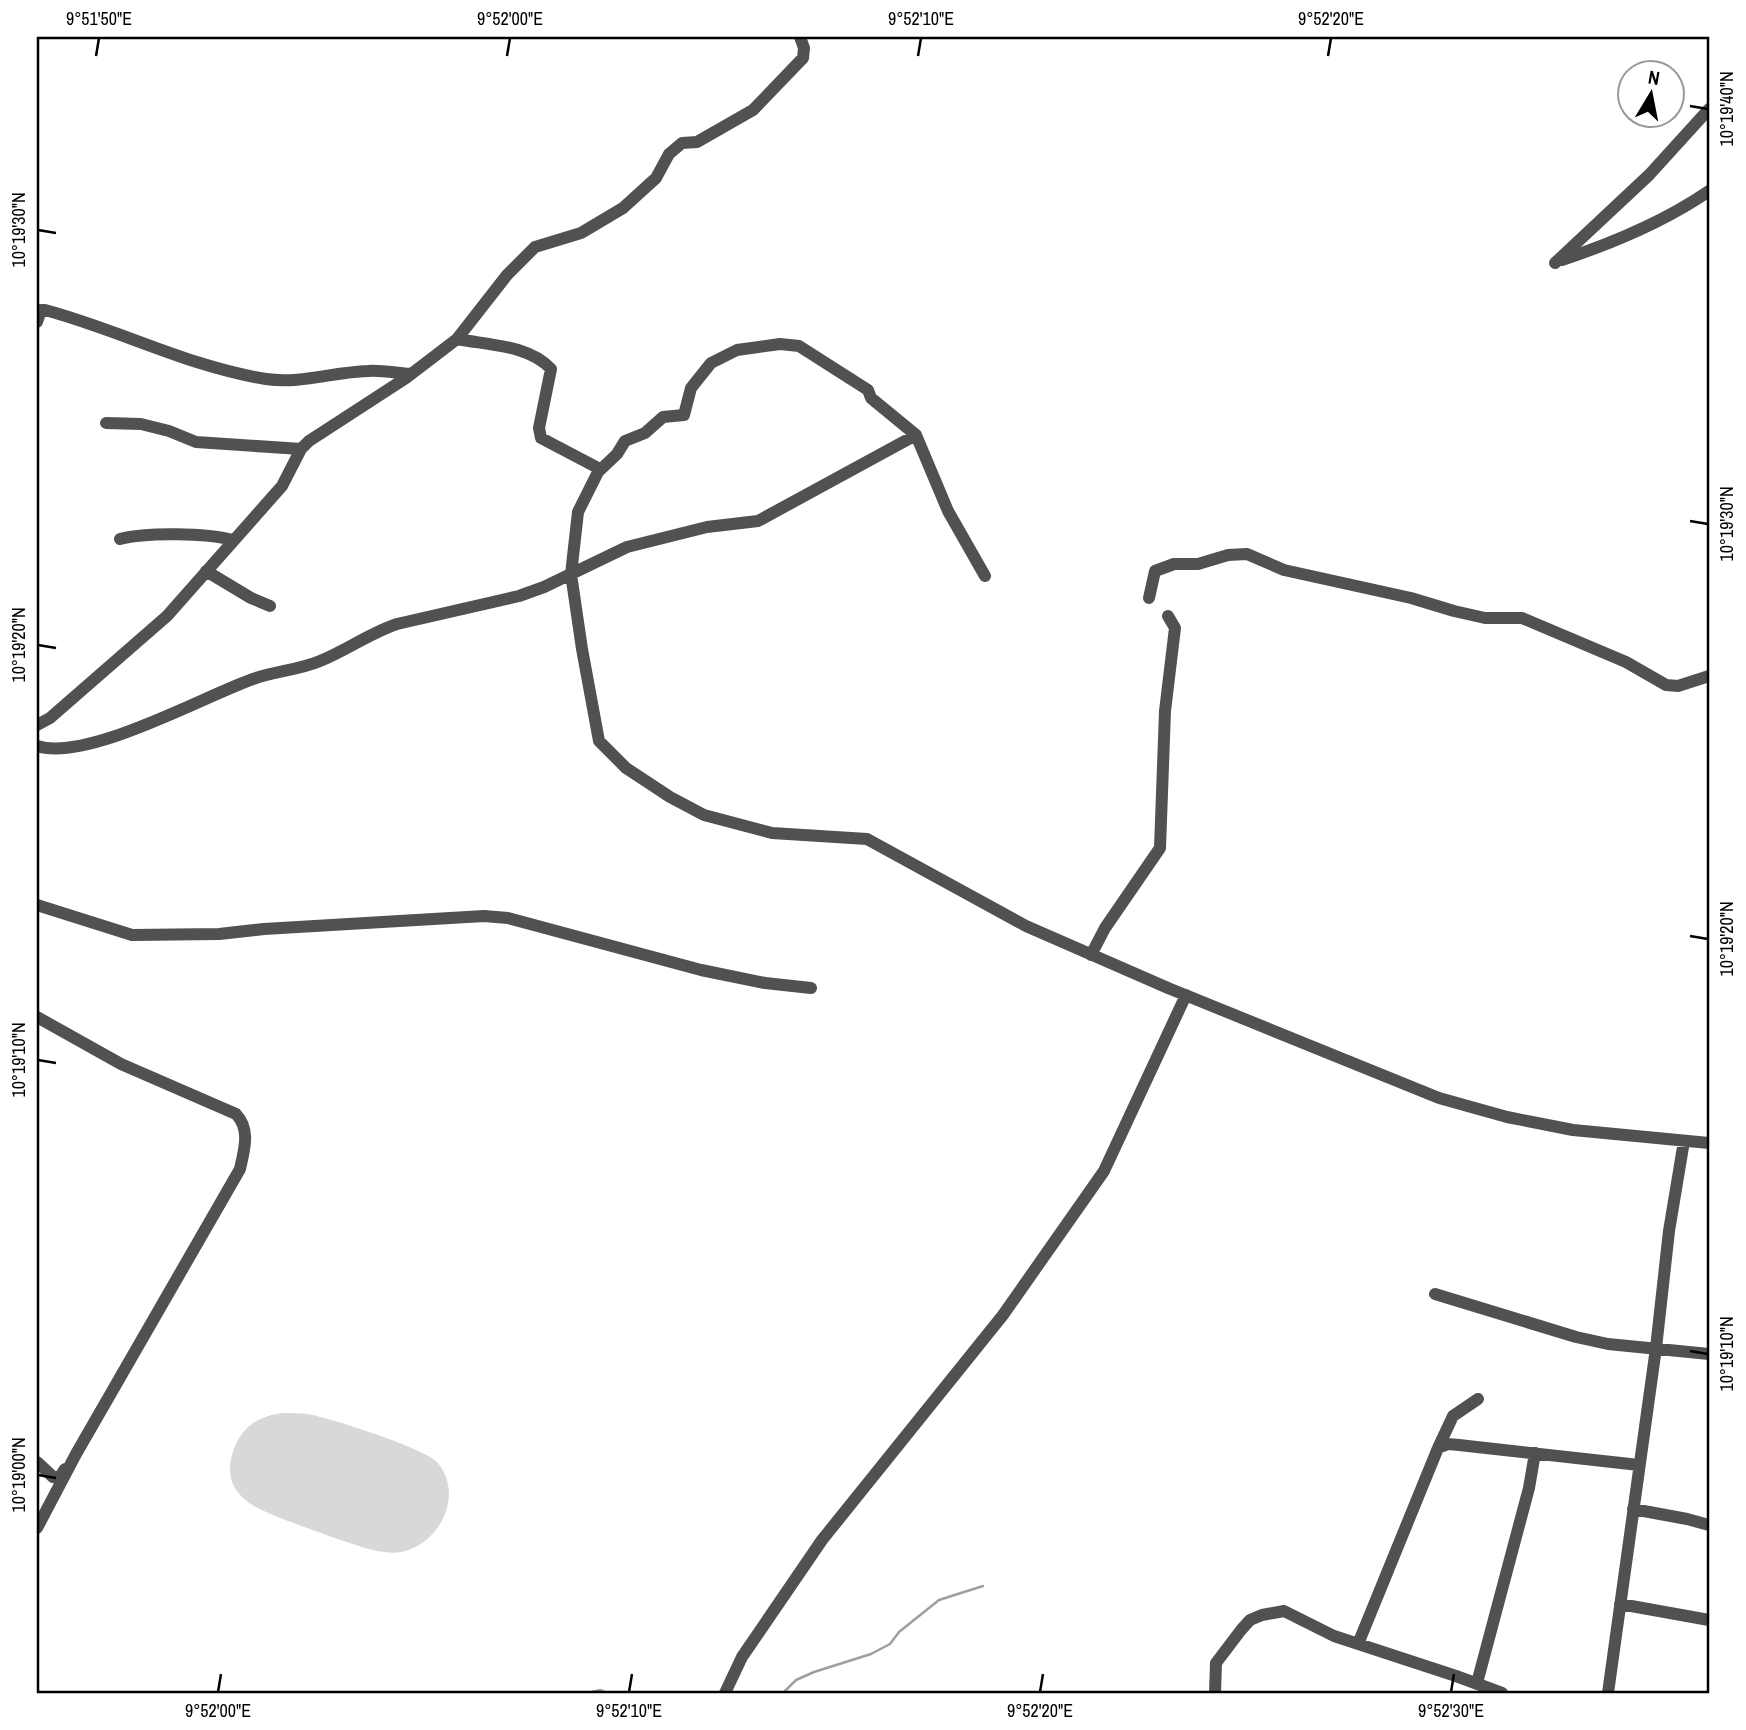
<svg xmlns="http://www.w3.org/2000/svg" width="1746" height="1730" font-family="'Archivo Narrow',sans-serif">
<rect width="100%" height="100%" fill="#fff"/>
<path fill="#d8d8d8" d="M282,1413C290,1413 299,1413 308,1414C330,1418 424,1448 437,1462C465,1495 440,1544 401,1552C390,1554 376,1551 365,1548C342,1541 321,1533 299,1525C261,1511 213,1497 236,1444C245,1424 261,1416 282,1413Z"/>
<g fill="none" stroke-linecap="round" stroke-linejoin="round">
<path stroke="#9f9f9f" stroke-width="2.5" d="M587,1693L600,1690L607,1693
M783,1693L796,1680L814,1672L871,1654L890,1644L899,1632L939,1600L983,1586"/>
<path stroke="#515151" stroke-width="12" d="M1562,260C1613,243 1664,222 1709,191
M1555,263L1649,175L1709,109
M37,322L41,310H45C120,330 189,367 266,379C301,384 333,372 368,371C382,370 396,373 411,374
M457,339C488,345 529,345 551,369L539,428L541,438L600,469
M106,423L141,424L169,431L196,442L301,449
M120,539C147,532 206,533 233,540
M206,571L251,598L270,606
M985,576L948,511L916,435L871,398L868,390L799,346L780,344L737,350L711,363L691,388L684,415L663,417L645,433L625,441L617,454L598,472L578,512L571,574L582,649L599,741L626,768L670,797L704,815L772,833L867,839L1026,926L1168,988L1439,1098L1507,1117L1573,1130L1709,1143
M1149,598L1155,571L1174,564H1198L1228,555L1247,554L1284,570L1411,598L1454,611L1485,618H1522L1626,662L1666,685L1678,686L1709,676
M37,725L50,718L167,616L282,486L301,449L309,441L406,378L457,339L507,275L535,247L581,233L623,208L656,178L669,154L682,143L697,142L753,110L803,58L804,48L800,37
M37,746C87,762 202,697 253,679C275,671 299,670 320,661C347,650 370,633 397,624L519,596L544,587L627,547L707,527L758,521L916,435
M37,905L132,935L219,934L264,929L484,916L508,918L701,970L765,983L811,988
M1091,955L1105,928L1160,848L1165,711L1175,628L1168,616
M37,1017L121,1064L236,1114C251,1130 244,1150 240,1169L76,1454L37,1528
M1435,1294L1576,1337L1608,1344L1709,1354
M1438,1448L1453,1416L1478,1399
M37,1462L53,1477H60L65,1469
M1633,1509L1687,1519L1709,1525
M1620,1604L1709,1620
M1358,1644L1438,1448L1448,1444L1459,1445L1639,1465
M1477,1683L1529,1488L1535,1453
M725,1693L742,1657L822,1540L1003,1315L1104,1171L1186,995
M1215,1693L1216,1663L1241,1630L1250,1620L1262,1615L1284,1611L1334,1636L1456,1676L1502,1693
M1608,1693L1656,1348L1669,1231L1684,1141"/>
</g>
<path fill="none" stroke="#000" stroke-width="2.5" d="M96,56L99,38M507,56L510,38M918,56L921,38M1328,56L1331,38M1690,106L1708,109M38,230L56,233M1690,521L1708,524M38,645L56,648M1690,936L1708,939M38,1060L56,1063M1690,1351L1708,1354M38,1475L56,1478M218,1692L221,1674M629,1692L632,1674M1040,1692L1043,1674M1451,1692L1454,1674"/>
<rect width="1746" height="1730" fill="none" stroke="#ffffff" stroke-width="77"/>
<g transform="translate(1651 94) rotate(10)"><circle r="33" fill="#ffffff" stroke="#999999" stroke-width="2"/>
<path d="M0-5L12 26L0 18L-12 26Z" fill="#000000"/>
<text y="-10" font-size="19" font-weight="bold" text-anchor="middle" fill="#000000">N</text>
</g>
<rect x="38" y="38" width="1670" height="1654" fill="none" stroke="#000" stroke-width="2.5"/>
<g font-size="18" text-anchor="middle" fill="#000">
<text x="99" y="25">9°51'50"E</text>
<text x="510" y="25">9°52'00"E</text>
<text x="921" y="25">9°52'10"E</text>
<text x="1331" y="25">9°52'20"E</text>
<text transform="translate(1727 109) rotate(-90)" y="6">10°19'40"N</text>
<text transform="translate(19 230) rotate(-90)" y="6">10°19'30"N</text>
<text transform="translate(1727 524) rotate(-90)" y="6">10°19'30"N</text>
<text transform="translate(19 645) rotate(-90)" y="6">10°19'20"N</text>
<text transform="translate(1727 939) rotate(-90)" y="6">10°19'20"N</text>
<text transform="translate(19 1060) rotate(-90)" y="6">10°19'10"N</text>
<text transform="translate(1727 1354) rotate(-90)" y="6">10°19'10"N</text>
<text transform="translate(19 1475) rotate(-90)" y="6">10°19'00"N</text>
<text x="218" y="1717">9°52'00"E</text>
<text x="629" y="1717">9°52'10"E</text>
<text x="1040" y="1717">9°52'20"E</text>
<text x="1451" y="1717">9°52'30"E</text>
</g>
</svg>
